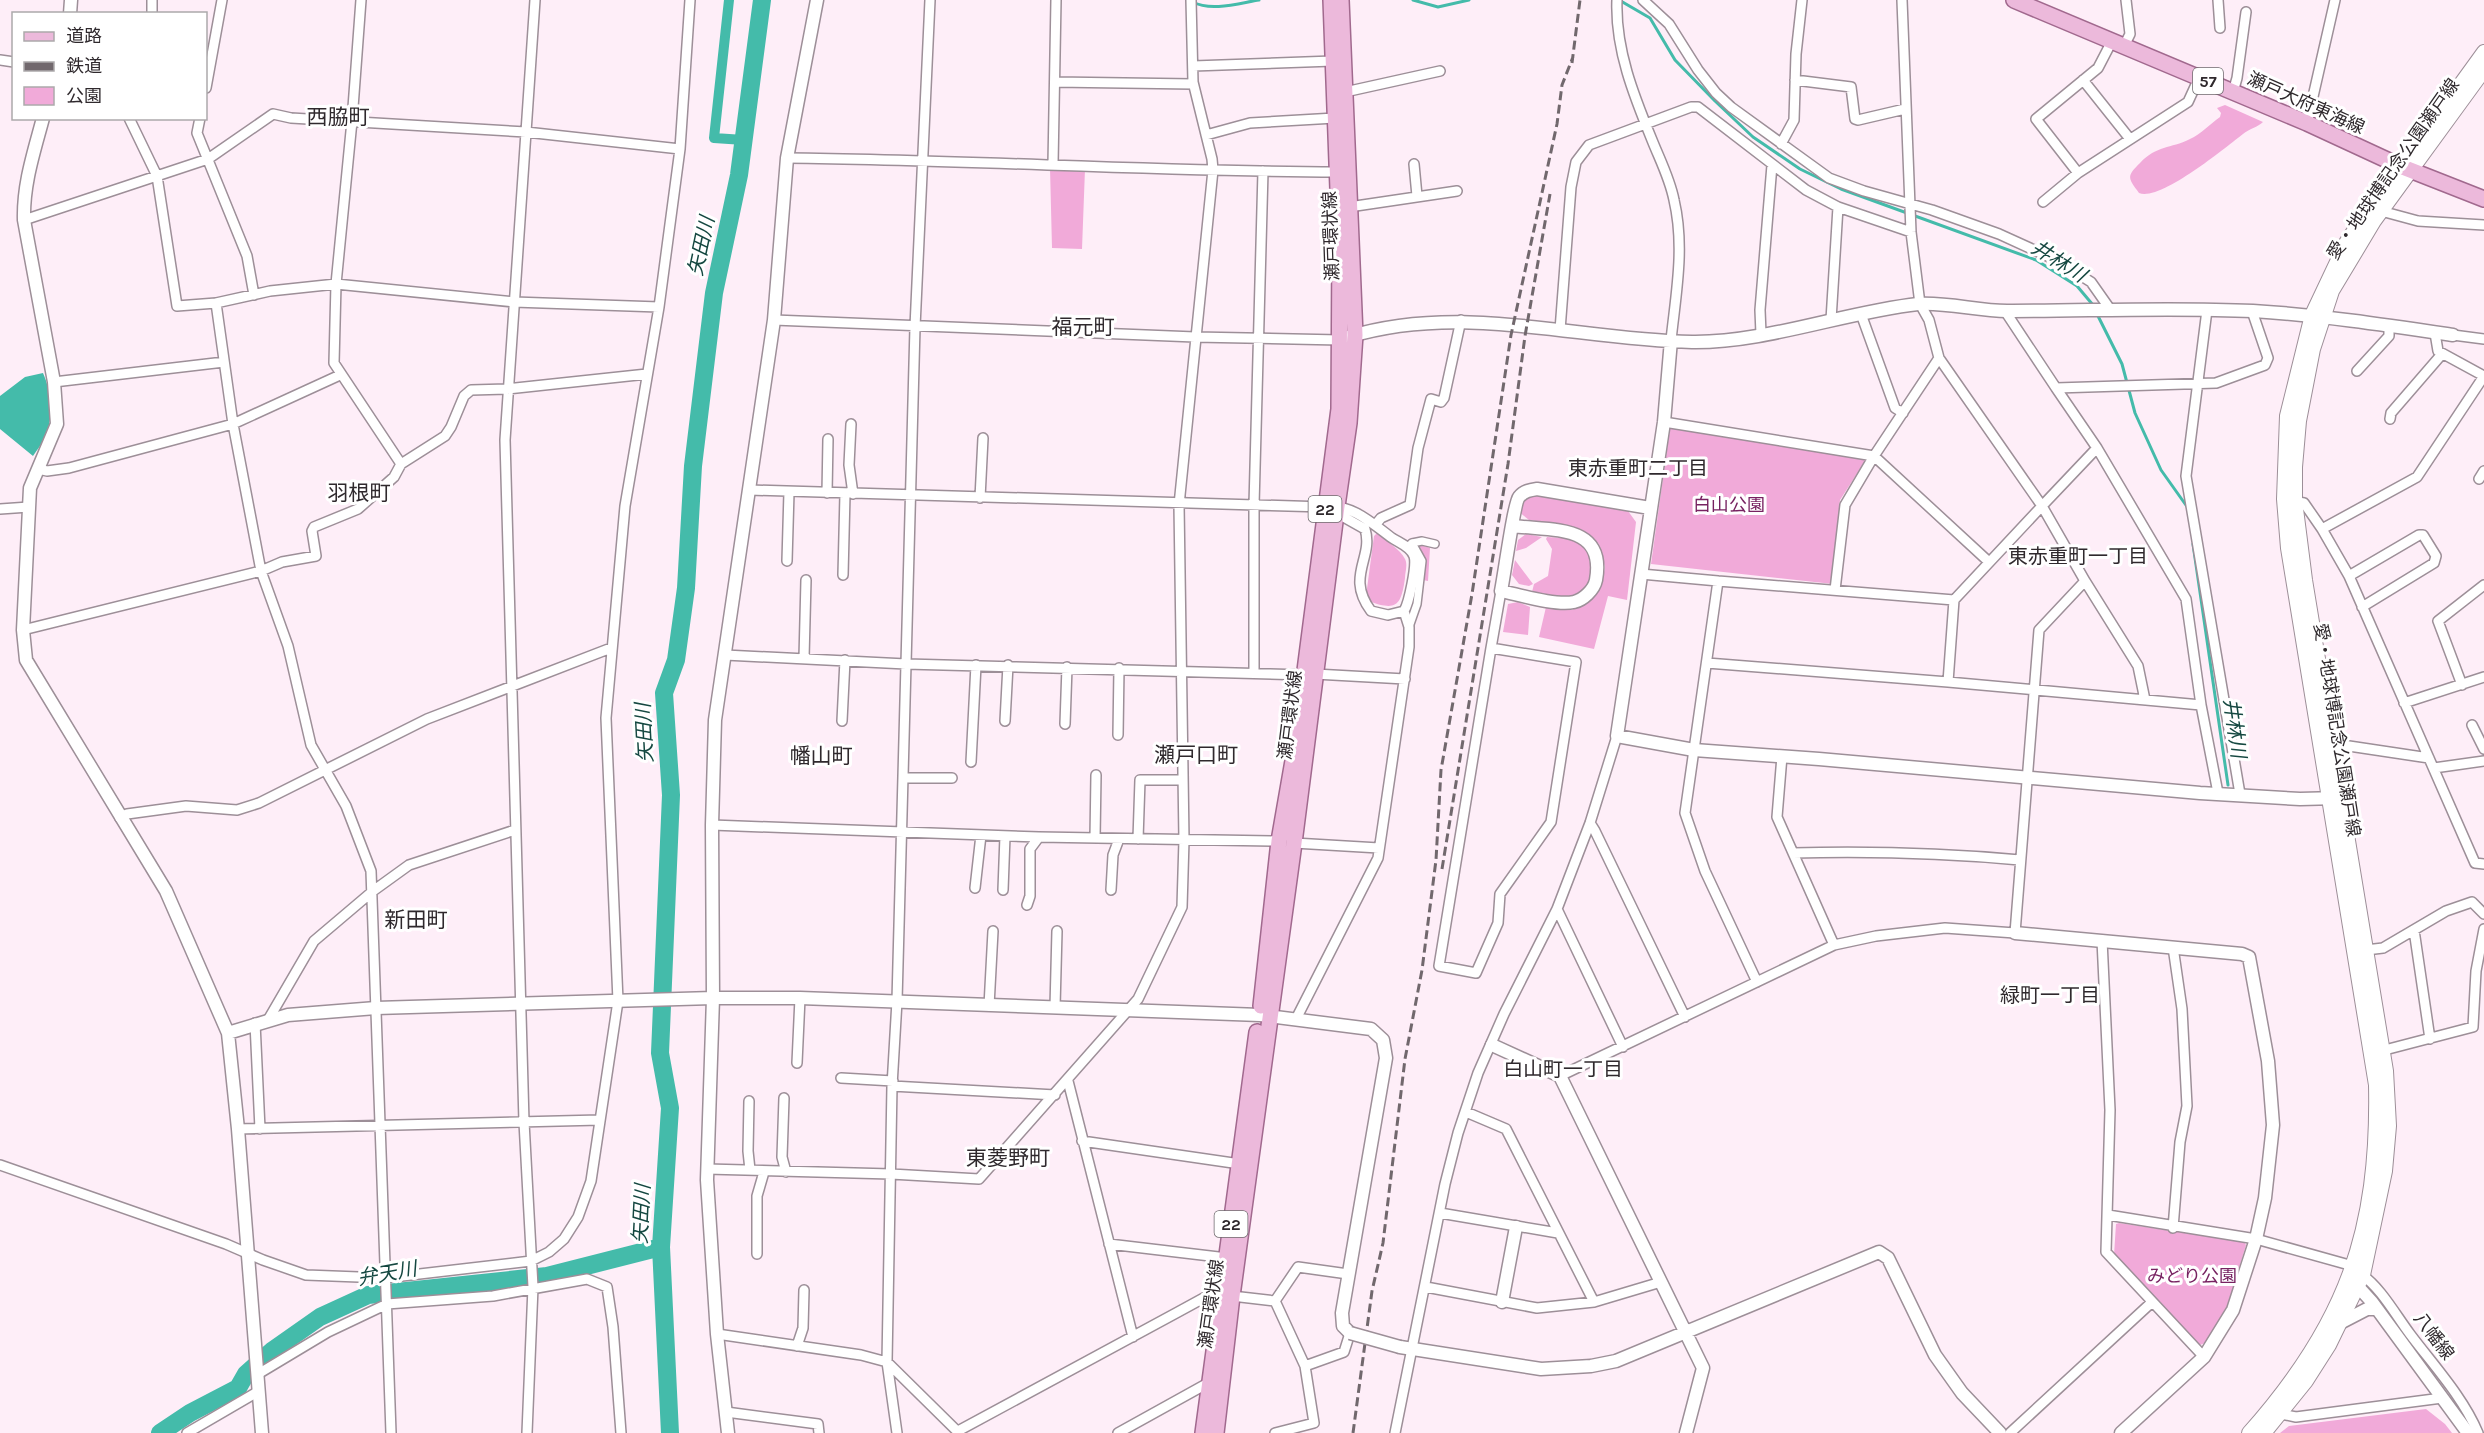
<svg xmlns="http://www.w3.org/2000/svg" width="2484" height="1433" font-family="Karla,'Noto Sans JP',sans-serif">
<rect width="100%" height="100%" fill="#feeef8"/>
<path fill="#f1aad9" d="M2225,105L2263,122C2258,127 2249,129 2243,134C2226,147 2160,202 2139,193C2127,177 2127,176 2140,163C2157,145 2170,149 2190,139C2201,134 2210,124 2220,117L2221,113L2217,108Z
M1050,168L1085,169L1082,249L1052,248Z
M1670,428L1867,458L1840,500L1833,584L1651,564Z
M1534,491L1628,511L1636,522L1627,600L1608,596L1594,649L1539,637L1546,607L1572,610L1593,598L1601,587L1605,567L1599,544L1574,527L1529,520L1519,512L1526,494Z
M1377,533C1386,541 1400,549 1405,559C1408,565 1405,572 1405,578C1401,607 1396,611 1368,601L1366,596L1374,536Z
M1526,534L1542,537L1526,548L1516,551L1518,540Z
M1547,537C1557,538 1571,537 1579,542C1601,556 1595,591 1570,596C1558,598 1543,594 1532,592L1534,584L1548,576L1552,549L1546,539Z
M1418,544L1430,548L1428,581L1423,580L1426,560Z
M1515,560L1533,584L1529,586L1519,584L1512,575Z
M1518,602L1530,607L1528,635L1503,632L1508,604Z
M2119,1223L2244,1242L2246,1245L2227,1307L2205,1343L2200,1345L2114,1255L2116,1224Z
M2426,1409L2445,1424L2452,1433H2280L2289,1426Z"/>
<path fill="#4ba" d="M43,373C51,391 54,415 46,435C43,443 37,450 33,456L0,429V396L25,377Z"/>
<g fill="none" stroke-linecap="round" stroke-linejoin="round">
<path stroke="#4ba" stroke-width="3" d="M1413,0L1438,7L1469,0
M1619,0L1650,18L1675,60L1715,101L1753,137L1800,169L1841,189L2036,260L2077,286L2093,305
M1193,2C1211,12 1240,3 1259,0
M2097,314L2122,364L2135,413L2161,470L2188,508
M2193,544L2228,785"/>
<path stroke="#4ba" stroke-width="10" d="M729,0L714,138L744,140"/>
<path stroke="#4ba" stroke-width="18" d="M160,1433L190,1413L238,1388L246,1374L273,1350L320,1317L368,1295L547,1276L661,1247
M670,1433L661,1247L670,1108L660,1053L671,795L664,693L676,660L686,588L693,466L714,293L739,175L762,0"/>
<g stroke="#9d8f98" stroke-width="10">
<path id="pedestrian" d="M1412,543L1422,541L1435,544
M1407,547L1412,543L1422,561L1417,604L1409,627"/>
</g>
<g stroke="#9d8f98" stroke-width="12">
<path id="minor" d="M152,0V14
M361,0L352,121L336,284L334,363L401,464
M1617,0C1615,49 1634,96 1652,140C1660,160 1670,179 1674,200C1685,247 1676,293 1671,340
M1643,0L1669,24L1698,70L1716,93L1731,107L1829,178L1864,191L1932,210L1999,234L2056,260L2091,282L2110,309
M1902,0L1911,232L1920,304L1929,320L1939,358L2042,506L1954,600
M2218,0L2220,28
M2124,46L2130,34L2126,0
M0,60L14,62
M1193,66L1333,61
M1795,80L1851,87L1855,119L1858,120L1905,109
M2083,80L2130,139
M1055,82L1193,84
M206,88L222,0
M1345,92L1440,71
M2233,92L2237,78L2246,12
M129,118L157,176L177,306L216,303
M200,118L197,133L247,256L254,295
M2307,123L2335,0
M1206,135L1250,123L1335,118
M1781,144L1794,120L1796,54L1802,0
M787,158C970,160 1154,171 1337,172
M1053,164L1056,0
M1414,164L1417,196
M2078,173L2036,119L2098,68L2112,41
M2043,202L2078,173L2188,102L2199,78
M1349,207L1457,191
M2381,211L2418,221L2484,225
M24,220L208,159L273,114L291,118L526,132L680,149
M2207,310L2186,476L2240,794
M2005,311L2056,388
M1861,314L1895,408L1903,413
M774,320L1195,337L1340,340
M1831,320L1838,207
M1560,330L1571,187L1576,162L1589,145L1691,107H1698L1806,190L1838,207L1911,232
M2435,333L2438,351L2484,376
M1761,334L1760,310L1772,165
M2453,335L2484,339
M2357,371L2389,336V326
M54,382L224,362
M2390,419L2391,413L2442,354
M1664,422L1874,456L1989,562
M851,424L849,465L853,494
M2097,448L2186,599L2201,705
M38,469L47,471L69,468L233,424L340,375
M2479,479L2484,471
M750,490L1325,507C1351,503 1373,524 1392,538C1400,543 1411,547 1414,556C1417,565 1409,603 1404,611L1388,615L1371,611C1345,576 1374,558 1365,529L1333,511
M827,493L828,439
M980,498L983,438
M2292,501L2304,503L2322,529L2349,576L2475,863L2484,864
M0,509L29,507
M1376,524L1381,518L1410,505L1418,448L1431,399L1441,402L1444,398L1461,320
M2322,529L2417,477L2484,376
M787,561L789,492
M1641,574L1718,581L1685,813L1705,871L1757,982
M843,575L845,494
M2349,576L2419,535H2423L2436,556L2434,563L2362,607
M1718,581L1954,600L1948,682L2201,705L2218,793
M2085,581L2138,666L2145,700
M1835,590L1845,505L1874,456L1939,358
M23,630L261,571L282,562L316,556L312,531L314,527L358,509L394,477L401,464L445,436L451,427L464,396L471,390L507,389L647,374
M1491,648L1576,662L1551,822L1500,894L1498,923L1476,973L1439,966Z
M1491,648L1501,591
M725,655L906,664L1304,675
M804,658L806,580
M1707,663L1948,682
M1254,673V505L1263,171
M1315,674L1405,679
M2462,685L2438,621L2484,585
M2404,703L2484,677
M842,721L845,660
M1005,721L1008,665
M1065,724L1067,667
M2472,725L2484,749
M1118,735L1119,668
M2329,743L2429,758
M1782,756L1777,817L1834,945
M971,762L976,665
M2434,768L2484,761
M903,778H952
M120,818L127,814L186,806L237,810L259,803L427,719L611,648
M1590,823L1595,831L1685,1017
M712,825L1039,837L1279,841
M1095,838L1096,775
M1138,839L1140,780H1182
M1294,843L1379,848
M1793,853C1869,851 1944,853 2020,860
M975,888L981,835
M1003,890L1005,836
M1111,890L1113,855L1119,839
M1027,905L1030,896V849L1039,837
M1557,909L1623,1047
M2414,930L2430,1039
M2102,940L2110,1110L2106,1252L2204,1357
M2366,950L2383,948L2446,911L2472,902L2484,914
M989,1006L993,931
M1055,1007L1057,931
M1296,1019L1378,858L1409,647V627L1404,611
M268,1020L314,941L373,891L409,865L515,830
M255,1023L260,1129
M2377,1052L2473,1027L2476,971L2484,929
M797,1063L800,998
M1560,1076L1834,945L1876,936L1945,928L2015,933L2039,630L2085,581L2042,506L2097,448L2056,388L2216,383L2265,365L2268,358L2252,311
M841,1078L893,1081
M1068,1081L1133,1337
M892,1086L1055,1095
M784,1098L782,1157L786,1172
M749,1101L748,1151L750,1170
M1466,1112L1506,1129L1594,1302
M238,1129L600,1120
M1082,1141L1240,1164
M0,1165L226,1244L263,1260L306,1275L385,1278L531,1261L549,1252L564,1239L578,1217L591,1181L618,1001L606,718L625,506L659,307L680,149L690,0
M707,1169L891,1174L979,1179L1138,999L1182,907L1184,840L1179,505L1213,170L1212,159L1193,82L1191,0
M1440,1213L1558,1233
M2108,1215L2256,1239L2353,1266
M2173,1228L2180,1142L2187,1106L2182,1009L2173,947
M1109,1244L1227,1258
M757,1254V1196L764,1172
M1348,1274L1298,1267L1275,1301L1305,1366L1344,1352L1350,1333
M2361,1274C2381,1288 2395,1314 2410,1334C2434,1366 2463,1397 2478,1433
M1426,1287L1537,1308L1594,1302L1661,1282
M1232,1296L1275,1301
M717,1334L861,1355L887,1362L959,1433
M797,1346L803,1328L804,1290
M258,1374L328,1332L387,1304L493,1296L587,1279L607,1287L613,1327L621,1433
M726,1412L818,1424L819,1433
M2281,1414L2296,1417L2442,1398
M958,1431L1178,1312L1211,1294L1221,1293
M187,1433L259,1391
M391,1433L371,871L346,806L311,745L288,646L261,571L233,424L216,303L270,291L336,284L514,302L659,307
M527,1433L533,1287L524,1122L505,440L535,0
M897,1433L887,1362L892,1086L897,1001L915,327L930,0
M1118,1433L1210,1382
M1275,1433L1314,1423L1305,1366
M1395,1433L1445,1184L1458,1133L1478,1073L1504,1014L1557,909L1590,823L1617,736
M2010,1433L2151,1303"/>
</g>
<g stroke="#9d8f98" stroke-width="15">
<path id="tertiary" d="M70,14L71,0
M43,118C34,152 23,184 24,220L54,382L57,424L30,488L23,630L26,660L166,891L228,1033L238,1129L262,1433
M1348,337C1463,302 1577,340 1692,342C1765,343 1845,312 1918,304C1947,302 1978,311 2007,311C2089,311 2171,307 2253,311C2320,315 2386,325 2453,335
M1671,340L1664,422L1617,736L1694,750L1819,759L2200,793L2300,799L2338,798
M1513,526C1553,531 1606,524 1596,580C1594,590 1583,600 1574,602C1556,606 1520,595 1501,591C1504,577 1514,503 1519,497C1524,491 1530,490 1537,489L1650,508
M2015,933L2242,954L2249,957L2268,1061L2273,1125L2265,1198L2256,1239L2233,1310L2204,1357L2121,1433
M228,1033L288,1015L376,1008L713,998H800L1260,1015L1371,1029L1383,1040L1386,1058L1342,1313L1343,1326L1350,1333
M1492,1045L1560,1076L1703,1368L1686,1433
M2352,1280L2372,1302L2468,1433
M1502,1302L1516,1227
M2340,1323L2367,1309H2377
M1400,1347L1541,1369L1591,1366L1616,1361L1879,1252L1888,1258L1935,1355L1962,1393L2000,1433
M728,1433L717,1334L707,1180L713,998L712,825L715,720L774,320L787,158L817,0"/>
</g>
<g stroke="#9d8f98" stroke-width="16">
<path id="secondary" d="M2249,1433C2346,1324 2379,1231 2376,1085L2288,548L2284,499L2287,416L2312,315L2346,243L2383,187L2421,139L2484,52
M2264,1433L2306,1381L2329,1345L2363,1275L2385,1171L2389,1126L2386,1071L2305,580L2295,501V467L2299,421L2313,349L2332,291L2374,221L2484,70"/>
</g>
<g stroke="#a1698e" stroke-width="18">
<path id="primary" d="M2014,0L2307,123L2400,166L2484,199
M1261,1006L1279,841L1294,755L1339,409L1340,244L1331,0
M1203,1433L1257,1032
M1216,1433L1232,1296L1294,843L1337,506L1349,423L1355,335L1341,0"/>
</g>
<use href="#pedestrian" stroke="#fff" stroke-width="7"/>
<use href="#minor" stroke="#fff" stroke-width="9"/>
<use href="#tertiary" stroke="#fff" stroke-width="12"/>
<use href="#secondary" stroke="#fff" stroke-width="14"/>
<use href="#primary" stroke="#ecb9db" stroke-width="15"/>
<path stroke="#71686d" stroke-width="3" stroke-dasharray="9 4.5" stroke-linecap="butt" d="M1572,63L1580,0
M1442,869L1508,464L1525,336L1550,194
M1353,1433L1372,1291L1383,1243L1405,1059L1422,970L1436,860L1441,770L1472,594L1511,335L1557,124L1562,85L1573,57"/>
<g stroke="#9d8f98" stroke-width="15" stroke-linecap="butt">
<path id="tertiary-bridge" d="M1350,1333L1400,1347"/>
</g>
<use href="#tertiary-bridge" stroke="#fff" stroke-width="12"/>
</g>
<g text-anchor="middle" stroke-width="6" stroke-linejoin="round" paint-order="stroke">
<g fill="#fff" stroke="#6d696c" stroke-width="1.5">
<rect x="2193" y="68" width="30" height="26" rx="4.5"/>
<rect x="1308.5" y="496" width="33" height="26" rx="4.5"/>
<rect x="1214.5" y="1211" width="33" height="26" rx="4.5"/>
</g>
<g font-size="16" font-weight="bold" fill="#2f292d">
<text x="2208" y="87">57</text>
<text x="1325" y="515">22</text>
<text x="1231" y="1230">22</text>
</g>
<g font-size="18" fill="#2f292d" stroke="#fff">
<text transform="translate(2306 103) rotate(24)" y="6">瀬戸大府東海線</text>
<text transform="translate(2393 169) rotate(-55)" y="6">愛・地球博記念公園瀬戸線</text>
<text transform="translate(1331 236) rotate(-92)" y="6">瀬戸環状線</text>
<text transform="translate(1290 715) rotate(-83)" y="6">瀬戸環状線</text>
<text transform="translate(2337 730) rotate(81)" y="6">愛・地球博記念公園瀬戸線</text>
<text transform="translate(1211 1304) rotate(-82)" y="6">瀬戸環状線</text>
<text transform="translate(2434 1336) rotate(53)" y="6">八幡線</text>
</g>
<g font-size="18" fill="#772261" stroke="#fff">
<text x="1729" y="511">白山公園</text>
<text x="2192" y="1282">みどり公園</text>
</g>
<g font-size="20" font-style="italic" fill="#154841" stroke="#fff">
<text transform="translate(701 246) rotate(-78)" y="7">矢田川</text>
<text transform="translate(2059 261) rotate(32)" y="7">井林川</text>
<text transform="translate(2235 728) rotate(82)" y="7">井林川</text>
<text transform="translate(644 733) rotate(-93)" y="7">矢田川</text>
<text transform="translate(641 1214) rotate(-87)" y="7">矢田川</text>
<text transform="translate(387 1273) rotate(-10)" y="7">弁天川</text>
</g>
<g font-size="20" fill="#2f292d" stroke="#fff">
<text x="1638" y="475">東赤重町二丁目</text>
<text x="2078" y="563">東赤重町一丁目</text>
<text x="2050" y="1002">緑町一丁目</text>
<text x="1563" y="1076">白山町一丁目</text>
</g>
<g font-size="21" fill="#2f292d" stroke="#fff">
<text x="338" y="124">西脇町</text>
<text x="1083" y="334">福元町</text>
<text x="359" y="500">羽根町</text>
<text x="1196" y="762">瀬戸口町</text>
<text x="821" y="763">幡山町</text>
<text x="416" y="927">新田町</text>
<text x="1008" y="1165">東菱野町</text>
</g>
</g>
<rect x="12" y="12" width="195" height="108" fill="#ffffff" stroke="#aca9ab" stroke-width="1.5"/>
<rect x="24" y="32" width="30" height="9" fill="#ecb9db" stroke="#aca9ab" stroke-width="1.5"/>
<text x="66" y="42" font-size="18" fill="#2f292d">道路</text>
<rect x="24" y="62" width="30" height="9" fill="#71686d" stroke="#aca9ab" stroke-width="1.5"/>
<text x="66" y="72" font-size="18" fill="#2f292d">鉄道</text>
<rect x="24" y="87" width="30" height="18" fill="#f1aad9" stroke="#aca9ab" stroke-width="1.5"/>
<text x="66" y="102" font-size="18" fill="#2f292d">公園</text>
</svg>
